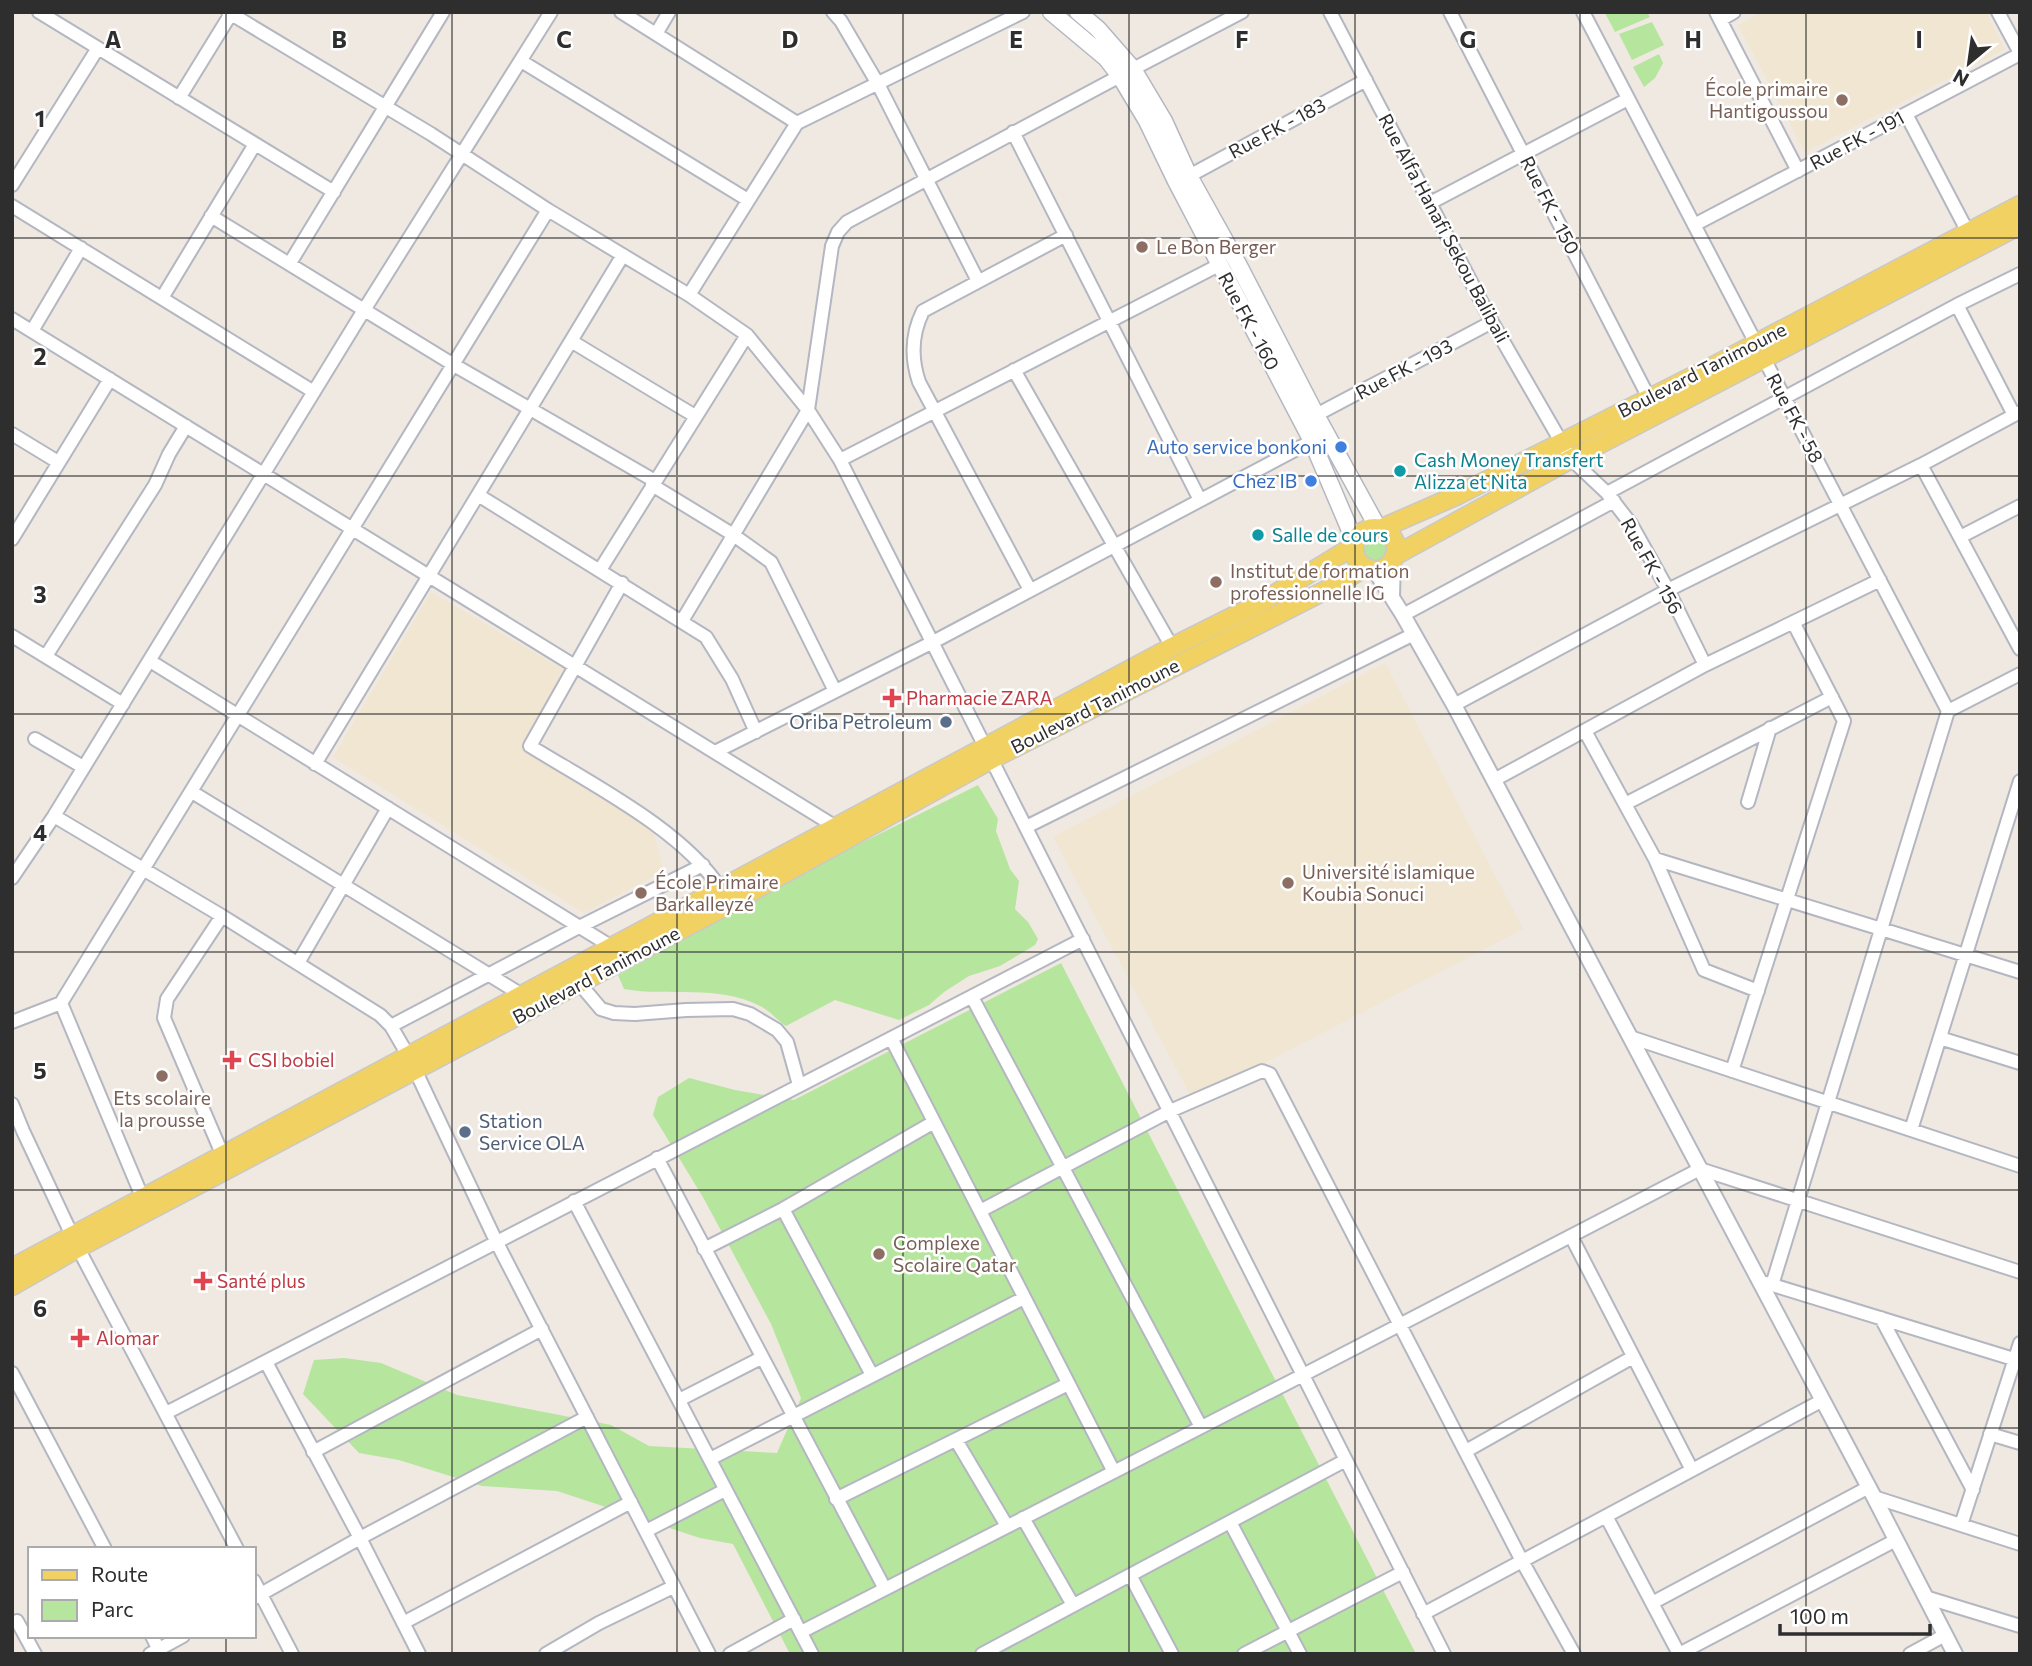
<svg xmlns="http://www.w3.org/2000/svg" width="2032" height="1666" font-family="Commissioner,sans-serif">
<rect width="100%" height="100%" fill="#efe9e1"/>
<path fill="#f0e6d1" d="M1762,12H1986L2005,49L1805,152L1738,25Z
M431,592L568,672L521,748L653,830L664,871L584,913L333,757Z
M1385,663L1523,929L1193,1100L1053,837Z"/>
<path fill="#b6e59e" d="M1647,12L1650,17L1615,32L1605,13Z
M1652,22L1664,45L1632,60L1619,34Z
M1659,54L1663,63L1655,78L1644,87L1633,67Z
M1360 550a15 15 0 1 1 30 0a15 15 0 1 1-30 0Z
M978,785L998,819L996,831L1010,869L1019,881L1015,909L1028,922L1038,939L1035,945L1000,966L969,976L944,992L929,1005L899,1020L835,1000L786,1026C777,1020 770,1011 760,1006C718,984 669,997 624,989L618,975L839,854Z
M1061,963L1416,1654H790L733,1544L700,1538L557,1491L482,1486L399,1460L359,1453L303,1394L314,1360L344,1358L381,1363L457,1395L611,1425L649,1446L777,1453L801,1398L771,1324L704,1199L653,1115L658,1097L689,1078L735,1090L794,1100Z"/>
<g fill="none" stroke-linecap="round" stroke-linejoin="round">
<g stroke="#b4b7c1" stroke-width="16">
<path id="minor" d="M39,12L334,192
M228,12L431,134L548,210L689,295L747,335L808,410L840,460L1444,1654
M621,12L797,123
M833,12L841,21L878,84L978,281
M1330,12L1492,322L1571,459L1607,493L1631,524L1668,590L1705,665
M1450,12L1649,398
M1583,12L1948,711
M1716,12L1798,171
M1998,12L2020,53
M1720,20L1734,12
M656,34L669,12
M521,61L748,200
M1133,69L1242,12
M179,98L232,12
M1906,114L1971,238
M1013,132L1200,500
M1189,176L1366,80
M12,185L98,48
M1430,203L1628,99
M12,206L314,392
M211,216L454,365L655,481
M1694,225L2020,54
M290,263L443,12
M689,295L797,123L1023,12
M162,298L255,144
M1957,305L2014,415
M12,319L836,827
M32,331L81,248
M571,341L695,416
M1014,370L1172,647
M1316,415L1492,322
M12,434L58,462
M840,460L1219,265
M1921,465L2020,649
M652,485L732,534L771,562L835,691
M1607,493L1957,305L2020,274
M478,495L706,637L732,679L756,732
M1960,537L2020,506
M12,539L110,379
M600,570L747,335
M622,583L530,746C588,782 685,831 721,890
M1030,590L919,382C911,358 911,335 923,311L1066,235
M1403,615L1614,501
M682,621L808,410L832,246L838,232L847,222L1120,76
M12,636L123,704
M46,656L155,485L169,454L186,426
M150,661L612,947
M1454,705L1668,590L1921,465L2020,412
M1585,731L1655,859L1704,970L1758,991
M35,739L83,767
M715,752L933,642L1312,441
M315,764L623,255
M1494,780L1705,665L1880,580
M192,792L522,995
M1748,802L1770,728
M1625,804L1832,697
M54,816L222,916L380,1015L391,1026L409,1057L496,1241L709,1654
M1026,827L1414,634
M1655,859L2020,972
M12,878L54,816L364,310L551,12
M222,916L167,999L164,1018L223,1156
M298,963L388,808
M579,983L601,1009L614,1013L635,1014L686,1010L733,1009L750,1014L777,1030L787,1042L799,1085
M972,997L1201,1427
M12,1022L61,1003
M391,1026L579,927L703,865
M1630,1037L2020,1166
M891,1038L1114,1472
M1940,1038L2020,1063
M1732,1071L1844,721L1793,622
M12,1104L23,1131L78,1248L237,1549
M1911,1130L2020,781
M657,1158L885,1589
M143,1199L61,1003L548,210
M574,1201L812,1654
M783,1209L872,1375
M980,1211L1170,1111L1262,1071L1270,1074L1522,1561L1574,1654
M1571,1236L1692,1470
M704,1249L783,1209L934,1122
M1766,1283L2020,1361
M1772,1285L1948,711L2020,674
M1881,1318L1973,1490
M266,1362L360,1538L419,1654
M12,1373L105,1549
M679,1400L761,1358
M166,1413L1083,939
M1990,1434L2020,1443
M956,1440L1007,1526
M1466,1451L1633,1357
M313,1452L542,1329
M710,1459L1024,1298
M1874,1497L2020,1544
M836,1499L1068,1384
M1606,1516L1679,1654
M1023,1518L1073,1605
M1230,1522L1300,1654
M1961,1525L2020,1343
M646,1531L725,1490
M1130,1575L1172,1654
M254,1581L292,1654
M1925,1597L2020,1626
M254,1598L360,1538L587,1417
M1652,1603L1869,1487
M1423,1614L1823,1400
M17,1621L35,1654
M403,1623L631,1502
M801,1632L1303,1375L1700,1169L2020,1272
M152,1636L161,1654
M150,1654L183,1636
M546,1654L599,1623L673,1587
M730,1654L794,1619
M982,1654L1346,1460
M1244,1654L1403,1572
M1679,1654L1896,1540
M1910,1654L1945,1635"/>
</g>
<g stroke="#b4b7c1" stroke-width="18">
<path id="tertiary" d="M1374,569L1403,615L1454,705L1874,1497L1955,1654
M1392,597L1393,558"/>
</g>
<g stroke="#b4b7c1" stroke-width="19">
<path id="secondary" d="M1051,12L1106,58L1120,76L1147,121L1176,181L1312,441L1355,542
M1078,12L1098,29L1133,69L1164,121L1189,176L1238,264L1316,415L1378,528"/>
</g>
<g stroke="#c9c9c9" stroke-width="21">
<path id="primary" d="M1354 549a21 21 0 1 1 42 0a21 21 0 1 1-42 0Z
M1380,529L1458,495L1717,364L2020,205
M1394,556L1571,459L2020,225
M12,1268L1172,647L1260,603L1354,546
M12,1286L78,1248L720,909L992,759L1334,586L1366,567"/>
</g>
<use href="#minor" stroke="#fff" stroke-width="12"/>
<use href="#tertiary" stroke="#fff" stroke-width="14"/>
<use href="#secondary" stroke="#fff" stroke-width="16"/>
<use href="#primary" stroke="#f2d163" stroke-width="18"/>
</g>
<path fill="none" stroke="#2e2e2e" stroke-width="2" stroke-opacity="0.55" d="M226,12V1549M452,12V1654M677,12V1654M903,12V1654M1129,12V1654M1355,12V1654M1580,12V1654M1806,12V1654M12,238H2020M12,476H2020M12,714H2020M12,952H2020M12,1190H2020M12,1428H2020M226,1636V1654"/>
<g fill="#8d6e63" stroke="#fff" stroke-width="2.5">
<circle cx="1842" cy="100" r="7"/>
<circle cx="1142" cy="247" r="7"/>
<circle cx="1216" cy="582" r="7"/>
<circle cx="1288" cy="883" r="7"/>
<circle cx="641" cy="893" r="7"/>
<circle cx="162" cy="1076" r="7"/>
<circle cx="879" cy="1254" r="7"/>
</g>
<g fill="#3f7fe0" stroke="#fff" stroke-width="2.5">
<circle cx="1341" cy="447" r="7"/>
<circle cx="1311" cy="481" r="7"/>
</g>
<g fill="#0f9aa8" stroke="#fff" stroke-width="2.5">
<circle cx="1400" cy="471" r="7"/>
<circle cx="1258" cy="535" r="7"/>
</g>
<g fill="#e0444e" stroke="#fff" stroke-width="2.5">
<path d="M888.5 687.5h7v7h7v7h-7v7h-7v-7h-7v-7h7z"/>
<path d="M228.5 1049.5h7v7h7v7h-7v7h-7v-7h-7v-7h7z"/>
<path d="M199.5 1270.5h7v7h7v7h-7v7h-7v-7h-7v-7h7z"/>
<path d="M76.5 1327.5h7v7h7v7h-7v7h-7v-7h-7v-7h7z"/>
</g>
<g fill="#5c6f8a" stroke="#fff" stroke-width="2.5">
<circle cx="946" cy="722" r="7"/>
<circle cx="465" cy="1132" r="7"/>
</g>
<g text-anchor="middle" stroke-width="5" stroke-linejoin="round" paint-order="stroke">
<g font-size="19" fill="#785e54" stroke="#fff" text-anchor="start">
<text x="1828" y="96" text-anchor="end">École primaire<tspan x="1828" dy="22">Hantigoussou</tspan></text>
<text x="1156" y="254">Le Bon Berger</text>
<text x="1230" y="578">Institut de formation<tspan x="1230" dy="22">professionnelle IG</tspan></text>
<text x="1302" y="879">Université islamique<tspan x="1302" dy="22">Koubia Sonuci</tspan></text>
<text x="655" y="889">École Primaire<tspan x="655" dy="22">Barkalleyzé</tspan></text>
<text x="162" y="1105" text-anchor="middle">Ets scolaire<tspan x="162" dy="22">la prousse</tspan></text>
<text x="893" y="1250">Complexe<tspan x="893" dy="22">Scolaire Qatar</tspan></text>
</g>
<g font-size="19" fill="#2e2e2e" stroke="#fff">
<text transform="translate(1277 128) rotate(-28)" y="7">Rue FK - 183</text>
<text transform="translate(1857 140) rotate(-28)" y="7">Rue FK - 191</text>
<text transform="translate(1550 205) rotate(63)" y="7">Rue FK - 150</text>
<text transform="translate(1444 228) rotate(62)" y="7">Rue Alfa Hanafi Sekou Balibali</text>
<text transform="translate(1249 321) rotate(62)" y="7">Rue FK - 160</text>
<text transform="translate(1404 369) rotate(-28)" y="7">Rue FK - 193</text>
<text transform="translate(1702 370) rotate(-27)" y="7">Boulevard Tanimoune</text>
<text transform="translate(1795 418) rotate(62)" y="7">Rue FK - 58</text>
<text transform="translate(1652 566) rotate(61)" y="7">Rue FK - 156</text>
<text transform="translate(1095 706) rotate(-27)" y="7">Boulevard Tanimoune</text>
<text transform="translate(596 975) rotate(-28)" y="7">Boulevard Tanimoune</text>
</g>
<g font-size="19" fill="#366cbe" stroke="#fff" text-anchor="end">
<text x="1327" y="454">Auto service bonkoni</text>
<text x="1297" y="488">Chez IB</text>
</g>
<g font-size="19" fill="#0d838f" stroke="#fff" text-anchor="start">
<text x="1414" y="467">Cash Money Transfert<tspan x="1414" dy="22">Alizza et Nita</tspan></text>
<text x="1272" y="542">Salle de cours</text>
</g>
<g font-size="19" fill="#be3a42" stroke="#fff" text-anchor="start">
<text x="906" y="705">Pharmacie ZARA</text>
<text x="248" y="1067">CSI bobiel</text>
<text x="217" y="1288">Santé plus</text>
<text x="96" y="1345">Alomar</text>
</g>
<g font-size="19" fill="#4e5e75" stroke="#fff" text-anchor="end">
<text x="932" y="729">Oriba Petroleum</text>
<text x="479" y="1128" text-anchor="start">Station<tspan x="479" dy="22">Service OLA</tspan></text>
</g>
</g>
<g font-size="23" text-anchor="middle" font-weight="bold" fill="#2e2e2e" stroke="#fff" stroke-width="5" stroke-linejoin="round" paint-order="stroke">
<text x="113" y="48">A</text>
<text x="339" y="48">B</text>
<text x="564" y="48">C</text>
<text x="790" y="48">D</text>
<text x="1016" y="48">E</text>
<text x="1242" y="48">F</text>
<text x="1468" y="48">G</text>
<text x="1693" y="48">H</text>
<text x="1919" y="48">I</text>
<text x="40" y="127">1</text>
<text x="40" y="365">2</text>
<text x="40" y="603">3</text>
<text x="40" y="841">4</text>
<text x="40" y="1079">5</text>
<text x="40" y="1317">6</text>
</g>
<rect width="2032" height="1666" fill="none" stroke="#2e2e2e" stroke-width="28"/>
<rect x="28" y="1547" width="228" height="91" fill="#ffffff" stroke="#ababab" stroke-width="2"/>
<rect x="42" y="1570" width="35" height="10" fill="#f2d163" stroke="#ababab" stroke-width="2"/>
<text x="91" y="1582" font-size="21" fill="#2e2e2e">Route</text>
<rect x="42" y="1600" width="35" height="21" fill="#b6e59e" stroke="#ababab" stroke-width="2"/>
<text x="91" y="1617" font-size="21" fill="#2e2e2e">Parc</text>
<g transform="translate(1969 63) rotate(209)" stroke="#ffffff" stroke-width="5" paint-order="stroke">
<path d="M0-5L12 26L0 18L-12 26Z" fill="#2e2e2e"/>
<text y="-10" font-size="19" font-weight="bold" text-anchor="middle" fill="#2e2e2e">N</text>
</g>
<path d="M1780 1624v10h150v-10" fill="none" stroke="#2e2e2e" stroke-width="3.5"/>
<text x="1790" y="1624" font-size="21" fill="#2e2e2e" stroke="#ffffff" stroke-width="5" paint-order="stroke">100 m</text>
</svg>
